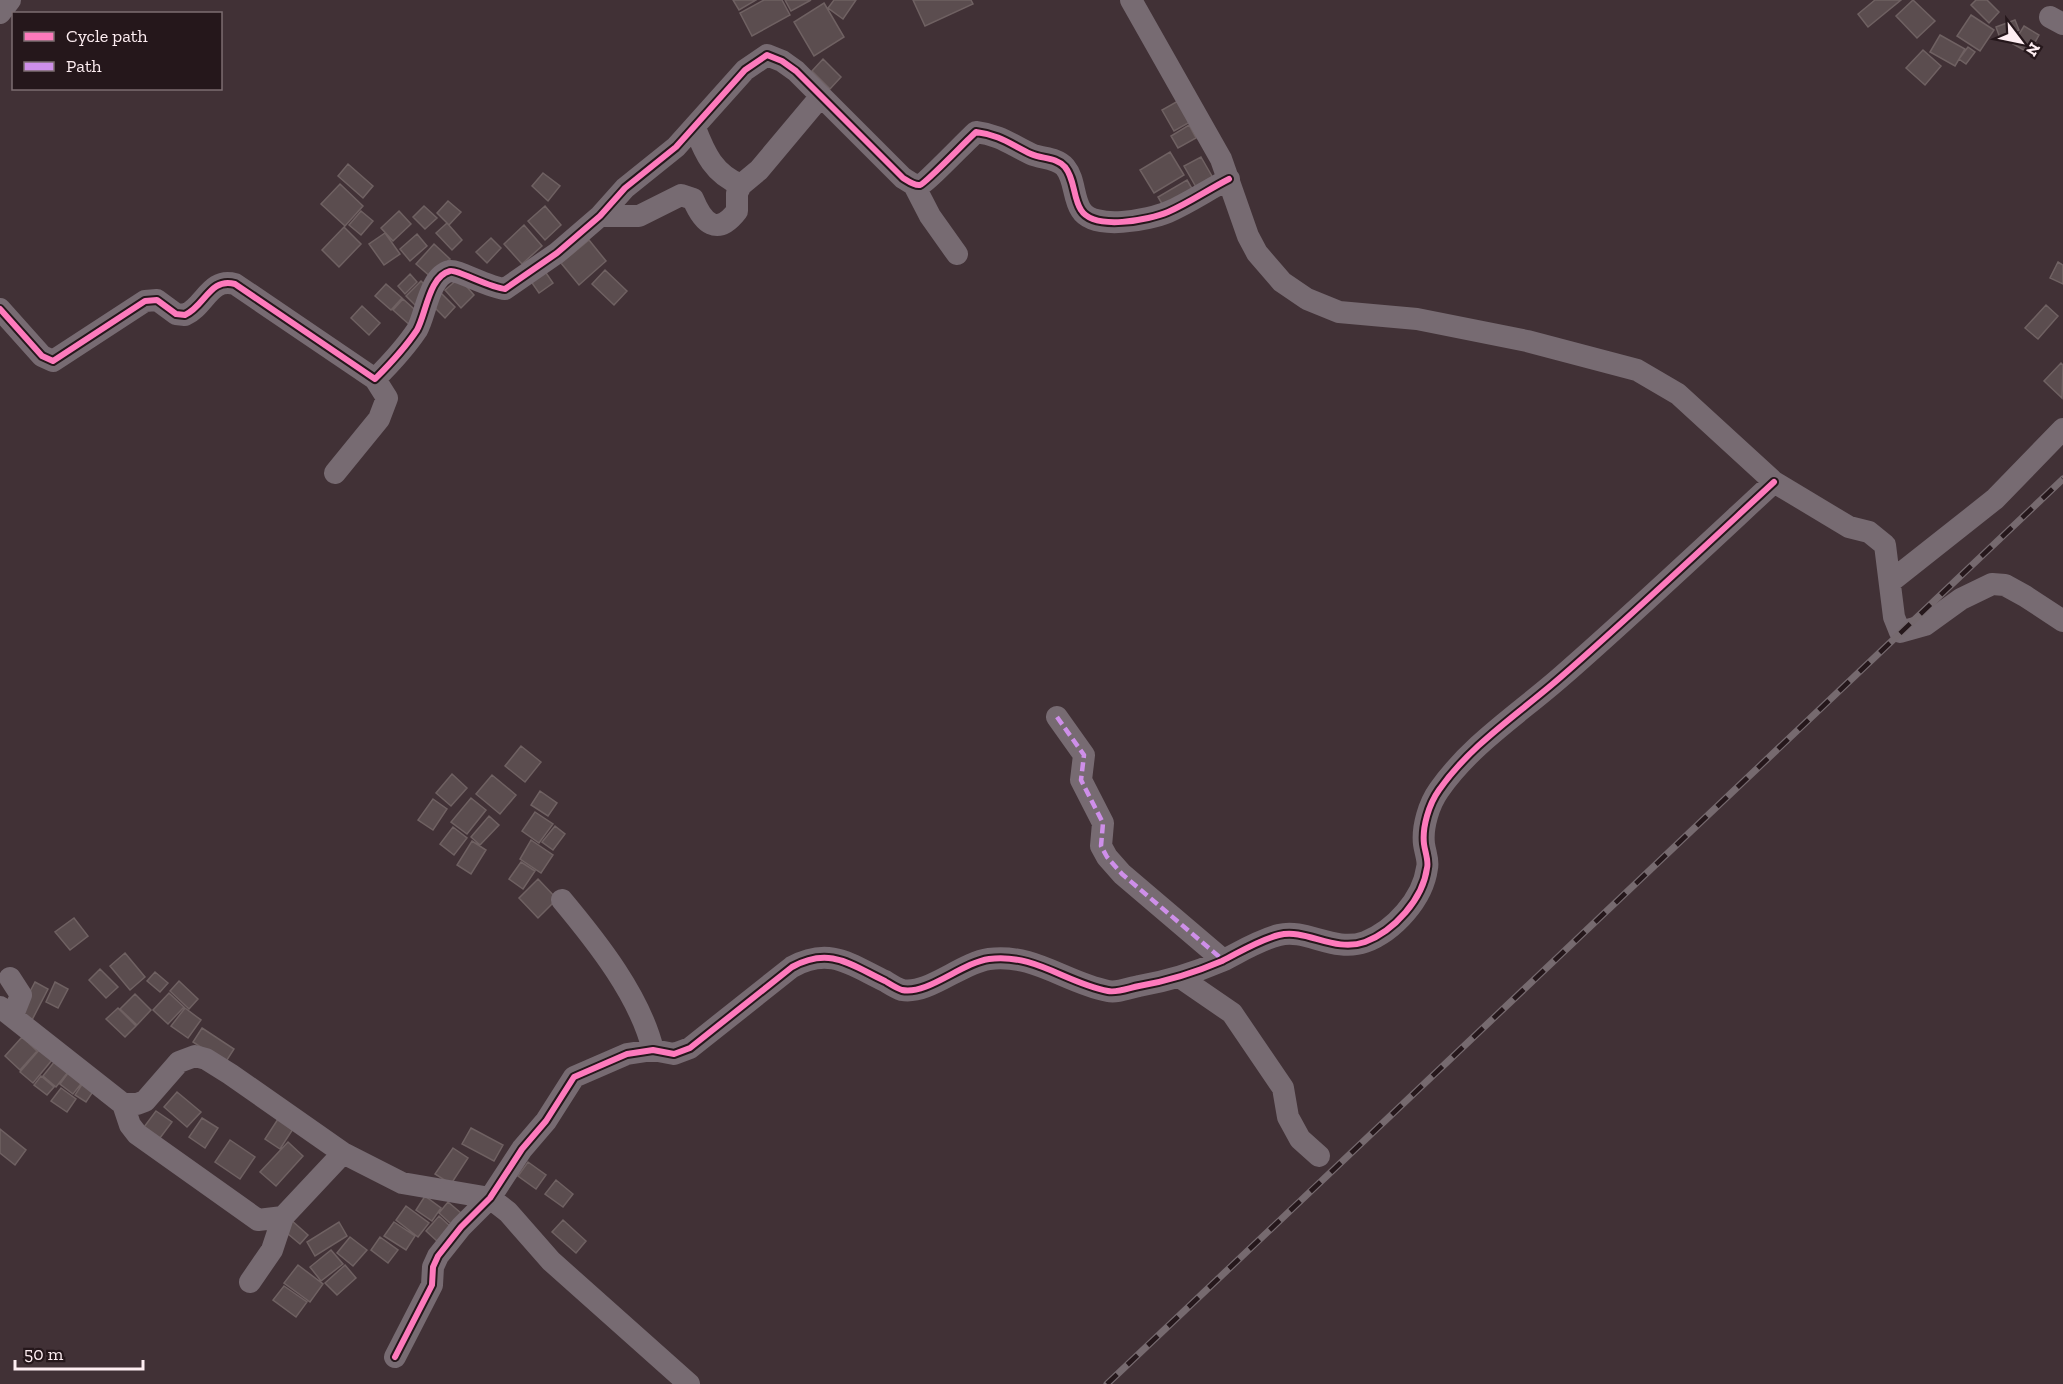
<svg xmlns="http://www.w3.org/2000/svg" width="2063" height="1384" font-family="'Zilla Slab',serif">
<rect width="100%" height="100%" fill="#413136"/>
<path fill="#5b4d4f" stroke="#6f6162" stroke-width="1.5" d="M733,0H756L739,10Z
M764,0H782L790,15L752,36L740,13Z
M785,0H811L791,11Z
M834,0H856L843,19L828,8Z
M913,0H971L973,4L925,26Z
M1875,0H1901L1868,27L1858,14Z
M1913,0L1935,21L1917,38L1896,16Z
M1976,0H1987L1999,12L1989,23L1971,5Z
M824,3L844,37L814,56L794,22Z
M1971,15L1994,30L1980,51L1957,36Z
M2015,20L2019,30L2000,38L1996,27Z
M2024,26L2039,35L2029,53L2013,44Z
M1940,35L1965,49L1955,66L1930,52Z
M1968,47L1975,52L1966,64L1959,59Z
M1923,50L1941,66L1925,85L1906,68Z
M823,59L841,77L830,89L812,71Z
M1178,101L1190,122L1174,131L1162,110Z
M1189,125L1196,138L1178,148L1171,136Z
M1170,152L1184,175L1154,193L1140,170Z
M1201,157L1213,178L1196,187L1184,166Z
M348,164L373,186L363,198L338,176Z
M543,173L560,186L548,201L532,186Z
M1187,180L1194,192L1165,209L1158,197Z
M340,184L363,206L345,226L321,204Z
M448,201L461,212L449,225L437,213Z
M424,206L437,218L425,229L413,217Z
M545,206L561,225L545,240L528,221Z
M361,211L373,221L361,235L349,225Z
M399,211L411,224L393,241L381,228Z
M447,223L462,240L452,250L436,233Z
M524,225L542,246L522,264L504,244Z
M344,227L361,244L339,267L322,250Z
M385,233L400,254L384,265L369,244Z
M417,234L427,246L410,261L400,249Z
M491,238L501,248L487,263L476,252Z
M589,240L606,261L579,285L561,263Z
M434,244L450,259L432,278L416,264Z
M2058,262L2063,265V284L2050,278Z
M544,270L553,283L539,293L530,280Z
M605,270L627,291L614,305L592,284Z
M410,274L417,282L405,294L398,286Z
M459,278L474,295L461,308L445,290Z
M421,281L430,290L415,305L406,296Z
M386,284L402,298L391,310L375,296Z
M440,292L455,307L445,318L430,303Z
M403,299L422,316L412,327L393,310Z
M2046,305L2058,316L2038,339L2025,328Z
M362,306L380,323L369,335L351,318Z
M2061,363L2063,365L2062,398L2044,381Z
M521,746L541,762L525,782L505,766Z
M452,774L467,788L451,806L436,793Z
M492,775L516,795L500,814L476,794Z
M540,791L557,803L548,816L531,805Z
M471,798L486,810L467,834L451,822Z
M433,799L447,809L433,830L418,820Z
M535,812L553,824L539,843L522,831Z
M489,816L499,825L480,845L471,837Z
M555,826L565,834L553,850L542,842Z
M453,827L467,838L454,855L440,844Z
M531,840L553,855L541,873L520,859Z
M472,841L486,850L471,874L457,865Z
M521,862L535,871L523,889L509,879Z
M538,879L557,899L538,918L519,898Z
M74,918L88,936L70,950L55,932Z
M125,953L145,977L130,990L110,966Z
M100,969L118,987L106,998L89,980Z
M155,972L168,983L160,992L147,981Z
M179,981L198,999L189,1009L170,991Z
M35,982L48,989L32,1020L19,1013Z
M55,982L68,989L58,1008L46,1002Z
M169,993L184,1007L168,1024L153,1010Z
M135,994L151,1010L137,1025L120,1009Z
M118,1008L136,1026L125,1037L106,1019Z
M185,1008L201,1020L188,1038L171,1026Z
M202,1028L234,1049L225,1063L193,1042Z
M22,1037L37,1051L20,1070L5,1056Z
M40,1049L52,1060L33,1083L20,1072Z
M55,1061L68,1072L56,1087L43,1076Z
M71,1069L84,1080L73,1094L60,1084Z
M41,1076L54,1087L47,1095L34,1085Z
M85,1080L96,1087L86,1102L75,1095Z
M61,1088L76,1099L67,1112L51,1101Z
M177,1092L201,1112L187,1127L164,1107Z
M156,1111L172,1122L157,1142L141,1131Z
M202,1118L218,1128L205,1148L189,1137Z
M278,1119L293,1129L280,1149L265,1139Z
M471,1128L503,1145L494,1161L462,1144Z
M0,1129L26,1150L15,1165L0,1153Z
M230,1140L255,1157L240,1179L215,1162Z
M288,1142L303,1156L276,1186L260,1172Z
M453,1148L468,1158L451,1184L435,1174Z
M528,1162L546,1175L536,1189L518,1176Z
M556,1180L573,1194L563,1207L545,1194Z
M425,1196L441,1208L432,1221L416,1210Z
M448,1202L461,1213L451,1224L439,1213Z
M406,1206L429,1223L418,1237L396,1220Z
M439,1216L451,1227L438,1242L426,1231Z
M290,1219L308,1235L300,1244L282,1229Z
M563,1220L586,1241L576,1253L552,1232Z
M339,1222L347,1236L315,1256L307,1242Z
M394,1222L415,1236L406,1250L384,1236Z
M350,1237L367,1250L353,1266L337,1253Z
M380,1237L398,1250L388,1263L371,1250Z
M331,1250L343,1264L321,1281L310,1267Z
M298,1265L323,1284L310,1302L284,1283Z
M345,1265L356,1278L337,1295L325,1283Z
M284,1286L307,1302L296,1317L273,1300Z"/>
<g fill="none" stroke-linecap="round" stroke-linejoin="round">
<path stroke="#776b72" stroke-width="22" d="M1131,0L1221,159L1248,236L1257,253L1282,282L1307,299L1339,312L1417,319L1527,341L1637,370L1678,394L1774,482L1849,527L1869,532L1885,545L1894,617L1900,632L1925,625L1961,599L1992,584L2005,585L2025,596L2063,621
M0,13L10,0
M2050,17L2063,24
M695,128C705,154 714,174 741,185
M914,185L930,216L957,254
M600,216H639L681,195L693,199C703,223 717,237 737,211V193L741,185L759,170L821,96
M0,309L42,356L53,361L145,301L157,300L176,314L185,315C205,306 210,277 235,284L375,379C391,363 405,348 417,330C426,314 429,276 450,271C456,269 490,288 505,289L557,253L600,216L625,188L676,147L745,70L767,55L782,61L796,71L903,178C908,181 914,186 920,185C926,183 966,141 976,132C1000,135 1010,144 1031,154C1042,159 1056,157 1065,167C1075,179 1073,198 1081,210C1094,231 1149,220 1168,212C1189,203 1209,189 1229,179
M335,473L379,419L387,398L375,379
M1890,582L1995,499L2063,429
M1057,717L1084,755L1081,780L1103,823L1101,846L1107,857L1122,874L1223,960
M562,900C597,942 640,996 653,1050
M10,978L21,995L13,1015
M1181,978L1232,1013L1283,1088L1288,1117L1300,1139L1319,1156
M0,1007L123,1104H137L145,1101L179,1062L195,1056L206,1059L230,1074L343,1153L402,1183L490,1198L508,1212L551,1261L689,1384
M123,1104L130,1125L137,1134L258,1220L283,1217L343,1153
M250,1282L272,1250L283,1217
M395,1357L432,1285L433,1267L438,1256L461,1227L490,1198L522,1149L546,1121L574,1077L627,1054L653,1050L674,1054L690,1048L792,967C830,946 851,965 885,981C890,984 896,988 902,990C928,995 961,963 989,959C1034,953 1066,983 1108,991C1117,993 1129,988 1139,986C1168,981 1194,973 1222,961C1240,952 1259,940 1279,935C1306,928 1334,953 1365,942C1394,931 1423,899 1427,868C1429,861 1425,852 1424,844C1422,827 1429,804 1439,790C1471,744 1520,713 1562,676C1634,613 1704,547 1774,482"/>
<g stroke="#766a6f" stroke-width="7">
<path id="rail" d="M1107,1384L2063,479"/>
</g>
<use href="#rail" stroke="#25171b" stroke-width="4.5" stroke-dasharray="14" stroke-linecap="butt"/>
<path stroke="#ce8fe9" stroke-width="4.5" stroke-dasharray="9 4.5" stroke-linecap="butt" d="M1057,717L1084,755L1081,780L1103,823L1101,846L1107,857L1122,874L1223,960"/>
<g stroke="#25171b" stroke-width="10">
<path id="cycleway" d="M0,309L42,356L53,361L145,301L157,300L176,314L185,315C205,306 210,277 235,284L375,379C391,363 405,348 417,330C426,314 429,276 450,271C456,269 490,288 505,289L557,253L600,216L625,188L676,147L745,70L767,55L782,61L796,71L903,178C908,181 914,186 920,185C926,183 966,141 976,132C1000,135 1010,144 1031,154C1042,159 1056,157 1065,167C1075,179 1073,198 1081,210C1094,231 1149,220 1168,212C1189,203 1209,189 1229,179
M395,1357L432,1285L433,1267L438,1256L461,1227L490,1198L522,1149L546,1121L574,1077L627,1054L653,1050L674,1054L690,1048L792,967C830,946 851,965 885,981C890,984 896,988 902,990C928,995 961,963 989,959C1034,953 1066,983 1108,991C1117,993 1129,988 1139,986C1168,981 1194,973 1222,961C1240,952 1259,940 1279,935C1306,928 1334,953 1365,942C1394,931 1423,899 1427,868C1429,861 1425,852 1424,844C1422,827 1429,804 1439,790C1471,744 1520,713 1562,676C1634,613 1704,547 1774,482"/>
</g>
<use href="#cycleway" stroke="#fd7abc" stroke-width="6"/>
</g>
<rect x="12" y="12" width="210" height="78" fill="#25171b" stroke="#7c6d71" stroke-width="1.5"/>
<rect x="24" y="32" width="30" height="9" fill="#fd7abc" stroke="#7c6d71" stroke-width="1.5"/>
<text x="66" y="42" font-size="18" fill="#feeef2">Cycle path</text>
<rect x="24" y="62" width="30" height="9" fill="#ce8fe9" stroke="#7c6d71" stroke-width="1.5"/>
<text x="66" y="72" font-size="18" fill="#feeef2">Path</text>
<g transform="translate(2021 42) rotate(122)" stroke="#25171b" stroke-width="4.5" paint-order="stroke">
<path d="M0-4.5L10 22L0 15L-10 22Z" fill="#feeef2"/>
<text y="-9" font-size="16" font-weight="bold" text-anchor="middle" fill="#feeef2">N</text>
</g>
<path d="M15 1360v9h128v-9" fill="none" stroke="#feeef2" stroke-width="3"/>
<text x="24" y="1360" font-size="18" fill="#feeef2" stroke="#25171b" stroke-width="4.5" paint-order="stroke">50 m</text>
</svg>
